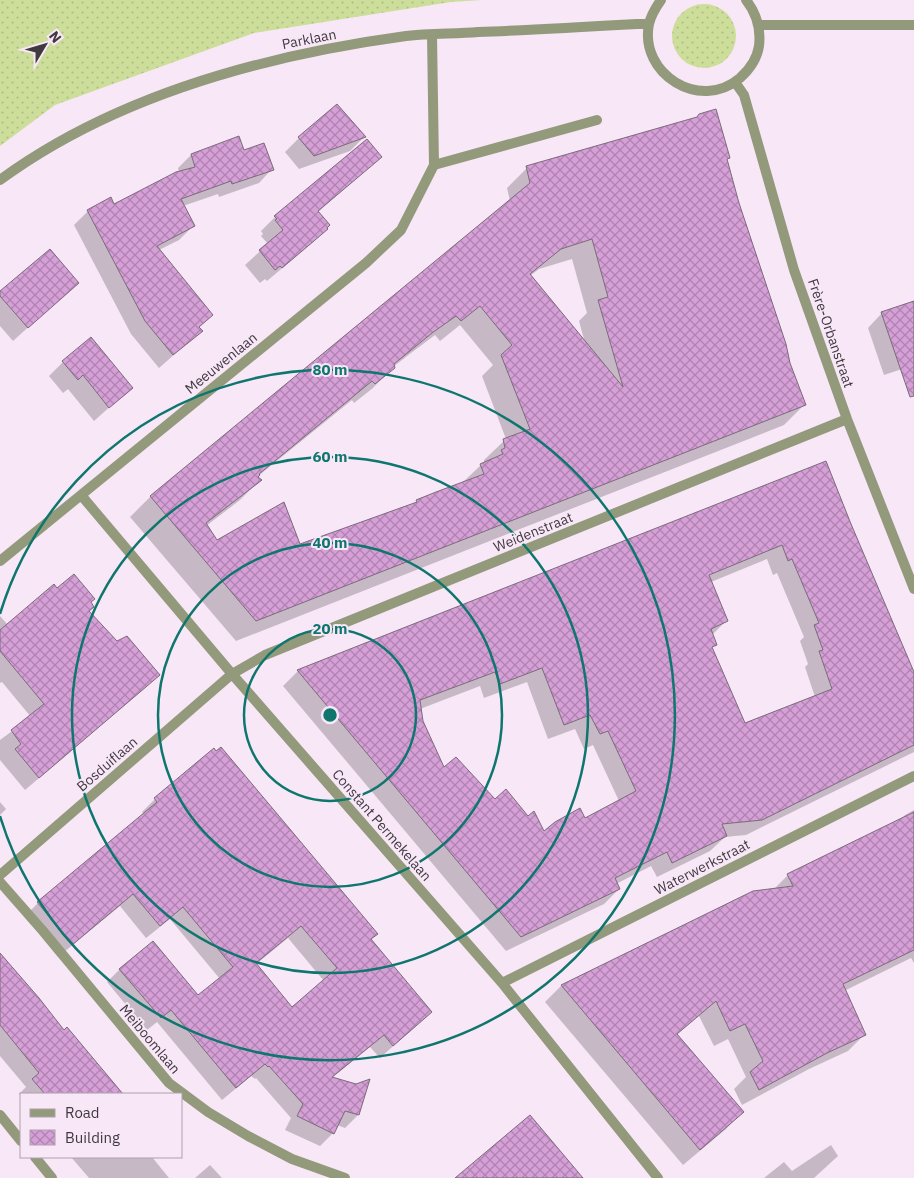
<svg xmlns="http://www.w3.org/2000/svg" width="914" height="1178" font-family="'IBM Plex Sans',sans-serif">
<defs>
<pattern id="grass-dots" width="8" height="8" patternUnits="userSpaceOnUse" patternTransform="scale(1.25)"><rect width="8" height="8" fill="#cdde9b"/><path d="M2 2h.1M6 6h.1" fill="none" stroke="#b1bf87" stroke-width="1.8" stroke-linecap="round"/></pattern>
<pattern id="building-cross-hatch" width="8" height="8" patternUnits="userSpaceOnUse" patternTransform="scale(1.25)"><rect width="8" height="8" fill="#d69fd7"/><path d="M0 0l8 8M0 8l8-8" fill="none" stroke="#af83b0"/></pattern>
</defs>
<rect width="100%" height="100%" fill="#f8e7f7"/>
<path fill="url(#grass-dots)" d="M0,0H482L451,2L254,33L55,105L0,146Z
M672 36a32 32 0 1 1 64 0a32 32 0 1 1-64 0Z"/>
<path fill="#0003" fill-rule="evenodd" d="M364,137L350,151L299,169L285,152L299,138Z
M244,151L272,169L259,183L219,197L218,194L183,206L193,226L179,240L159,250L211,315L199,327L201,331L159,368L131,334L74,225L88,211L113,205L179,172L178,168L191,155Z
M380,157L318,212L326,229L312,243L267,281L265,279L260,283L245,265L268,244L261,236L263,234L261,231L275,217Z
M728,158L726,160L738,204L789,363L804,405L784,425L236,641L130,517L150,497L510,201L507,188L527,168ZM572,259L587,313L579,321L585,343L530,276L539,269ZM460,325L493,365L482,376L506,439L484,460V463L481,465L462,483L417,501L413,505L299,545L217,541L206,526L240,500L260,480L257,477L352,400L354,403L373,388L393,367L411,353L435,335L440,341Z
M77,283L13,341L0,326V293Z
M914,302V365L884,375L868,328L882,313Z
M63,362L131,388L94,421L68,389L63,393L49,376Z
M826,463L889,619L914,673V752L746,835L725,837L710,851L657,877L651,866L616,884L619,889L604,904L506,951L283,686L298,671ZM767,559L773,575L777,573L804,637L800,641L808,664L805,667L815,697L745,725L711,648L716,644L712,635L726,621L711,582ZM527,682L548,739L575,729L584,749L593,745L619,801L584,819L544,833L495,800L444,769L421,721L420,709L480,686L484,698Z
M57,590L90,603L87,612L117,642L158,675L145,688L25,790L0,760V740L31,717L2,682L0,683V616L8,625Z
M155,799L370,940L431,1012L380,1058L370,1047L332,1078L358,1115L345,1128L337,1125L333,1133L320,1146L285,1130L291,1118L256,1078L255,1079L251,1076L222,1100L157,1022L147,1030L107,982L120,969L198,997L220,979L170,919L146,938L120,906L58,957L25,916L38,903L144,814L142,812ZM288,938L324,981L292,1008L255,965Z
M0,802L6,809L0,815Z
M914,810V963L911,958L844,991L864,1035L848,1051L809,1069L742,1105L734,1089L746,1077L728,1039L714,1046L699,1016L676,1035L742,1112L726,1129L683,1165L545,1002L561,986L753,892L773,890L788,875L899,821L905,815Z
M4,957L17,976L114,1094H21V1097L19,1094L26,1087L0,1056V961Z
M831,1145L838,1156L814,1178H764L784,1162L792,1171Z
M71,1157H152L169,1178H89Z
M210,1165L222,1178H195Z"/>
<path fill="url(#building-cross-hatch)" stroke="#7a6c7a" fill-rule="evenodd" d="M337,104L366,137L314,156L298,137Z
M716,109L730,158L727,159L739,203L786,344L790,363L806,405L256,621L150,496L530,183L526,166L697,117L699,114ZM592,239L608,297L598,300L623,387L530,274L561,249ZM480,306L512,345L501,355L530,429L503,439L505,448L501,450L503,454L480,464L484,474L436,492L416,500L417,502L300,544L284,502L217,540L206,523L262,480L258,477L260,475L259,474L372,381L375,384L395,368L394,364L432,333L456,316L461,321Z
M239,136L244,150L264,143L274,170L232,184L231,181L181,199L195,226L157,246L213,315L199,327L203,331L173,355L145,321L87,210L111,197L114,204L176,172L195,167L191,154Z
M367,139L382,157L318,211L330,225L327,228L328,229L282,268L280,266L275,270L259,250L283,230L275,220L277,219L274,216Z
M50,249L79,283L28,328L0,296V291Z
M914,301V396L910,397L881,312Z
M91,337L133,388L109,408L83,375L78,380L62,361Z
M826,461L851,524L914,672V745L762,820L722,824L727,836L672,863L667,852L615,878L620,889L521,937L297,670ZM782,545L788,561L792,559L819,623L814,625L823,650L819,651L832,689L745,723L712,647L717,645L711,629L728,621L709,575ZM542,668L564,725L590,715L600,734L608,731L636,791L585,818L580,808L555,822L544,831L534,811L528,816L506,789L495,799L456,757L444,767L423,721L420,700L495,672L500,684Z
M74,574L95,599L91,602L94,607L89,611L117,641L127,636L160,675L39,778L15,749L21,744L11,730L44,704L0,651V630L54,584L57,588Z
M221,747L378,934L371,939L432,1012L393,1046L384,1035L332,1077L356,1084L370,1079L359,1115L345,1111L334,1134L297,1116L303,1104L269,1066L268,1067L265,1064L236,1088L171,1010L161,1018L119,969L153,941L198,995L233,967L183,907L160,926L133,894L72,945L37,902L157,802L154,798L214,748L216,751ZM301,926L337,968L292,1007L256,963Z
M914,812V950L843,984L866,1035L827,1053L759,1090L750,1072L763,1061L745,1024L730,1031L716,1001L677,1034L744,1112L700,1150L561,985L753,891L793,886L787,874Z
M0,953L39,998L64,1030L67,1027L123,1094H45L32,1079L39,1073L0,1025Z
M530,1115L583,1178H455Z"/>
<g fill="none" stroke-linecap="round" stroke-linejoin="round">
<path stroke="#929a7b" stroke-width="10" d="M661,0C656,7 651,15 649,24C639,74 700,112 740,78C749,70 757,59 759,46C761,29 757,14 746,0
M759,25H914
M735,82L744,95L794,270L847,419L914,589
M434,165L597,120
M0,180C116,95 266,55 406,36C430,33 455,34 478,32C531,30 584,27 637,24H649
M81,495L232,674L502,983L658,1178
M0,561L366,263L401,230L434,165L432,35
M0,875L232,674L265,655L847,419
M0,882L43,931L169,1083L208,1112L248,1136L292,1159L345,1178
M502,983L914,776
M0,1115L21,1141
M35,1157L52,1178"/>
</g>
<g fill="none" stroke="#0f766e" stroke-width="2.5">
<circle cx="330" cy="715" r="86"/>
<circle cx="330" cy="715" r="172"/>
<circle cx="330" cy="715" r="258"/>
<path d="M0 614A345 345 0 1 1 0 816"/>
</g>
<g text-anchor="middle" stroke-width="4" stroke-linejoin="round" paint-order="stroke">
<g font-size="14" fill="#403940" stroke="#f8e7f7">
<text transform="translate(309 39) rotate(-11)" y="5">Parklaan</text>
<text transform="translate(831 333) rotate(71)" y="5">Frère-Orbanstraat</text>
<text transform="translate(221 363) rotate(-39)" y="5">Meeuwenlaan</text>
<text transform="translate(533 532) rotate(-22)" y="5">Weidenstraat</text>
<text transform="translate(107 764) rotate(-41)" y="5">Bosduiflaan</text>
<text transform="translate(382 825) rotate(49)" y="5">Constant Permekelaan</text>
<text transform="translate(702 867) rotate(-27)" y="5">Waterwerkstraat</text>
<text transform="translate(150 1039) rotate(50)" y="5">Meiboomlaan</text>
</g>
</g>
<circle cx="330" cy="715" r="8" fill="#0f766e" stroke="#f8e7f7" stroke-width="2.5"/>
<g font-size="15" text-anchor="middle" font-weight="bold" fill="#0f766e" stroke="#f8e7f7" stroke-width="4" stroke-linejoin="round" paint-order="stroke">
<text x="330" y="375">80 m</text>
<text x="330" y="462">60 m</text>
<text x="330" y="548">40 m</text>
<text x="330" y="634">20 m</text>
</g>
<rect x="20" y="1093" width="162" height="65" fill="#f8e7f7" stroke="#aea1ae"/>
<rect x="30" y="1109" width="25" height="8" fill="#929a7b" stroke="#aea1ae"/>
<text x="65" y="1118" font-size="15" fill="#403940">Road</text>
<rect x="30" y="1130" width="25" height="15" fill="url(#building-cross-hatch)" stroke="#aea1ae"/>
<text x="65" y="1143" font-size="15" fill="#403940">Building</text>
<g transform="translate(45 45) rotate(52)" stroke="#f8e7f7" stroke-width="4" paint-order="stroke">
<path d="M0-4L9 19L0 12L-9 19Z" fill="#403940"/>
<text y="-8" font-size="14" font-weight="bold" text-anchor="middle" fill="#403940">N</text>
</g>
</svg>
